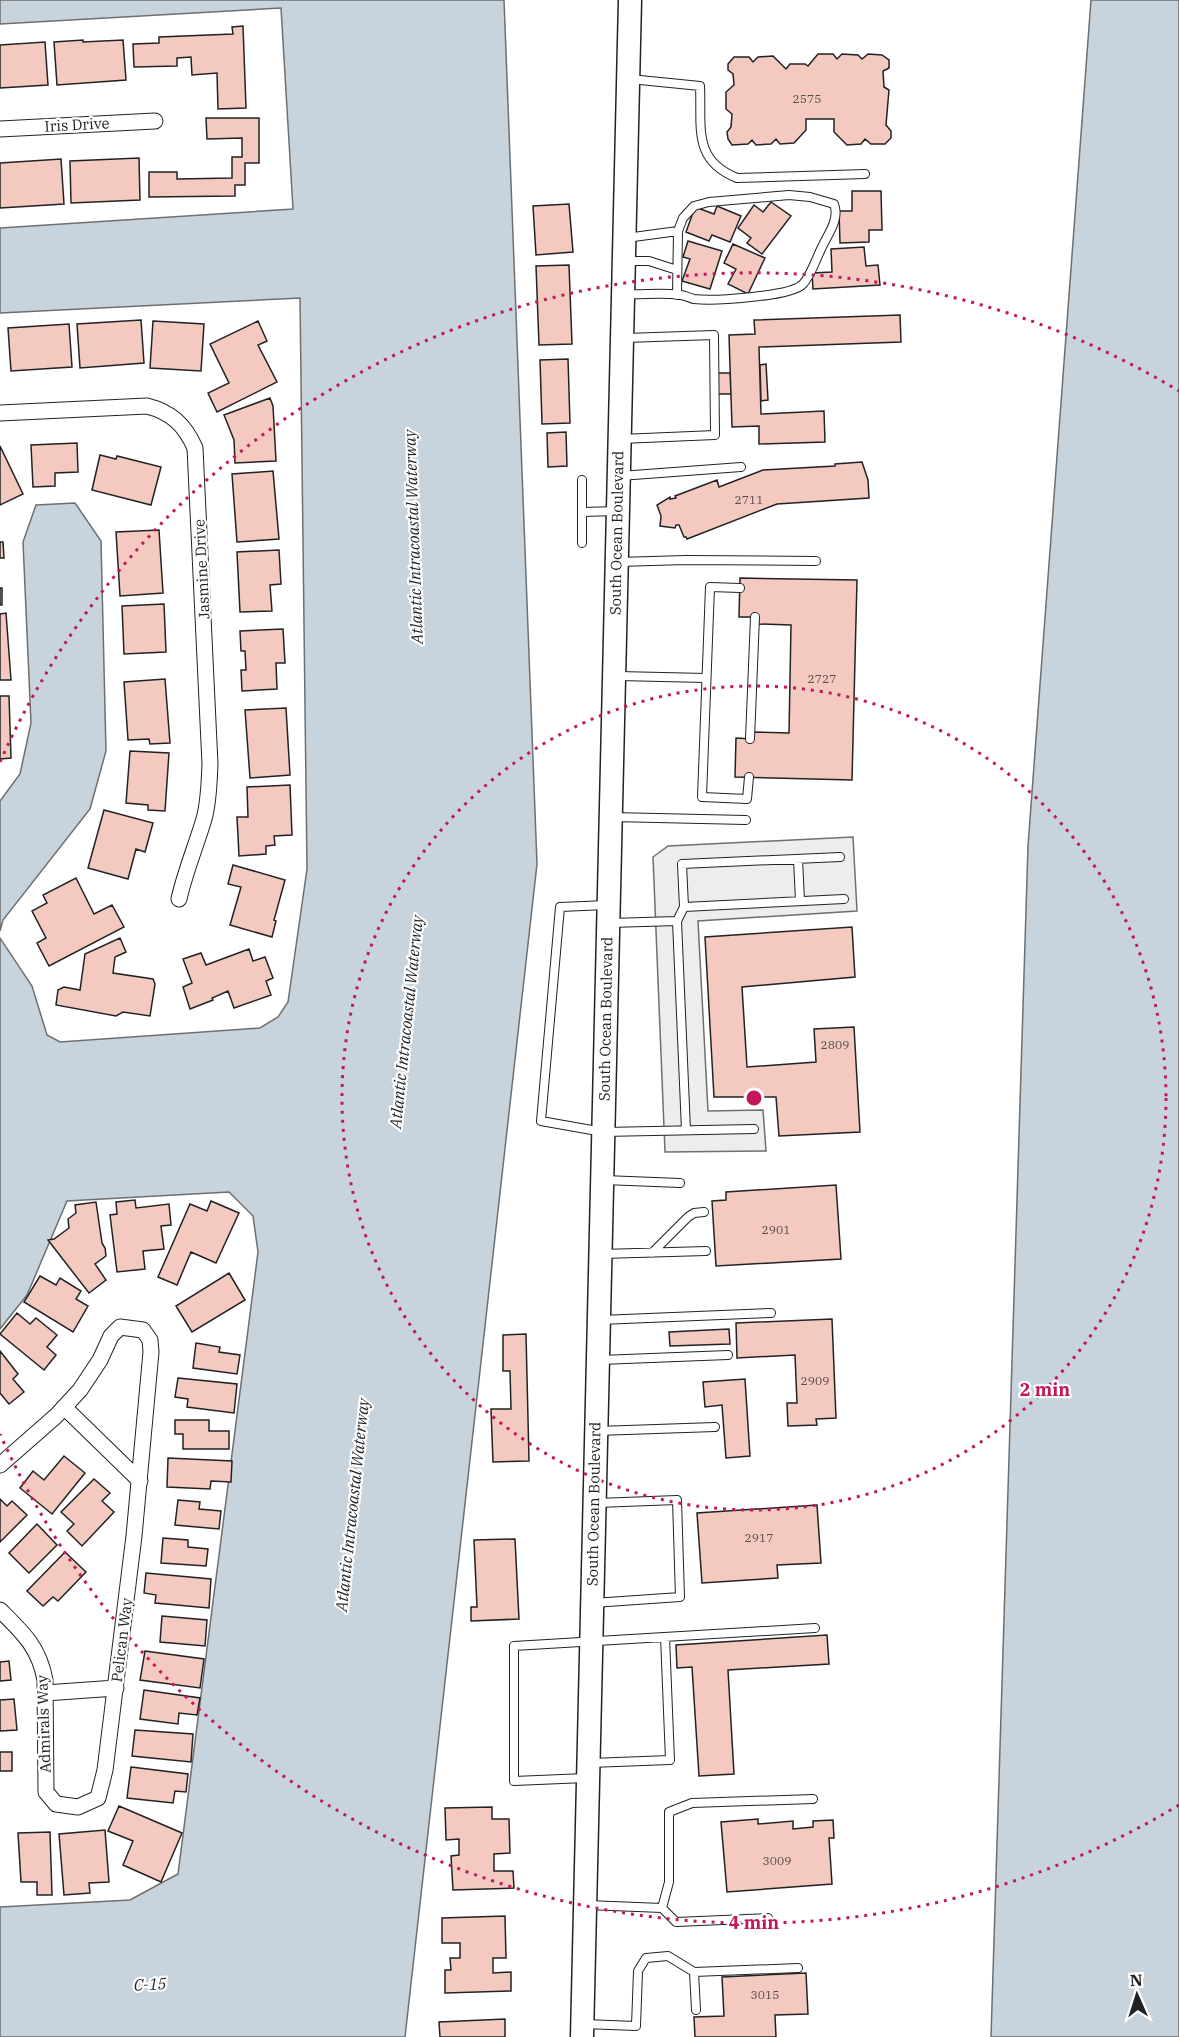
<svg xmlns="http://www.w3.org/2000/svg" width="1179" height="2037" font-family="'IBM Plex Serif',serif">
<rect width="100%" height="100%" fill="#fff"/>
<path fill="#ededed" stroke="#6f6f6f" stroke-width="1.5" d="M853,837L857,911L698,921L708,1111L763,1110L766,1151L665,1152L653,857L668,846Z"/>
<path fill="#c7d3dd" stroke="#6f6f6f" stroke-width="1.5" d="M0,0H504L537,864L405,2037H0V1907L130,1900L178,1874L258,1252L253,1216L229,1192L67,1201L27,1295L0,1329V938L32,986L47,1035L60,1042L260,1028L278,1017L288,1002L307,869L300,298L0,313V228L293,209L281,8L0,24Z
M1091,0H1179V2037H991L1028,846Z
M75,503L101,541L106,751L90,809L3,920L0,931V801L20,774L31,723L23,542L36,505Z"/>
<path fill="#f3c9c0" stroke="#222" stroke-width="1.5" d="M243,26L246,108L218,109L217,73L192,75L191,57L177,58V66L134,67L133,44L159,43V37L233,34L232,27Z
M83,40V42L123,40L126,80L57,85L54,42Z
M45,42L48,85L0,88V45Z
M818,54H833L837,59L842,54L858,55L862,59L868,54L882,55L889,60V68L883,71L884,87L889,90L886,125L891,131V138L885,144H871L865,139L861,144L847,145L834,132V119H806V130L794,143L780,144L776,139L771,144L756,145L752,140L748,144L732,145L728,139L727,132L731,127L732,114L726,109V92L734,85L733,74L728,70V64L734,57H749L753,62L758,57L773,56L786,69L790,64H805L808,66Z
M206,118H259V163H245V185H235V196L149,197V172H177V179L232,178V157H242V138L207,139Z
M139,158L140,200L71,203L70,161Z
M61,159L64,204L0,208V163Z
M852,191H881L882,230H869V242L840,243L839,211H852Z
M771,202L791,216L762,254L747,243L751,238L738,228L754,205L763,212Z
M569,204L573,252L536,255L533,206Z
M717,206L741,216L730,242L712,235L709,241L686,232L695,207L714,214Z
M688,241L722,251L710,289L682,281L690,259L683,257Z
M733,244L765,258L748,294L728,284L736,269L724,263Z
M864,247L866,266L878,265L880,285L813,289L812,273L832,272L831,249Z
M569,265L572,344L539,345L536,266Z
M900,315L901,342L759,347L761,414L824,411L825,442L759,444V426L732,427L729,335L755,334L754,320Z
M141,320L144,363L80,368L77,324Z
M153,321L204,324L201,371L150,368Z
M258,321L267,341L258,345L277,382L217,412L208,393L229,383L210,344Z
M69,324L72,367L11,371L8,328Z
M568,359L570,423L542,424L540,360Z
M766,364L768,400L761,401L760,365Z
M716,373H730L731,394H716Z
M270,398L273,406L276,461L235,463L234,440L224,415Z
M566,432L567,466L548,467L547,433Z
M77,443L78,472L55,473V486L33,487L31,445Z
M0,446L23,494L0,505Z
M100,455L116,459L117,456L161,467L151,505L92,490Z
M862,462L868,480L869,498L777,504L687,539L686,537H684L679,525H676L675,528L660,526L661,516L657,505L670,497V499L676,498L675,496L717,480L719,487L763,470L835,466V464Z
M273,471L279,539L237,542L232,474Z
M159,530L163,593L120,596L116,532Z
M0,542H3L4,558H0Z
M279,550L281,584L270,585L272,611L240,612L237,552Z
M740,578L857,580L852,780L735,777L736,738L753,739V732L789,733L791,625L758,624V617H739Z
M0,588H2V605H0Z
M164,604L166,652L124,654L122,606Z
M6,613L11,680H0V614Z
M283,629L285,663H276L277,689L242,691L241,670H246L245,651H241L240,631Z
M165,679L170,743L150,744L149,739L128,740L124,682Z
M0,696H9L11,758L0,759Z
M286,708L290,775L250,778L245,710Z
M130,751L169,753L165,811L148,810V805L126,803Z
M290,785L292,835L274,836L275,845L266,846V854L239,856L237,817H248L247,787Z
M104,810L153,823L145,852L136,849L128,879L88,868Z
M233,865L285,880L274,920L276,921L272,937L230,925L241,887L228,884Z
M76,878L94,914L112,905L124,927L49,966L37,943L46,938L32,911L47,903L43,895Z
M852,927L855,977L742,987L747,1067L816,1062L814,1029L854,1027L860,1132L779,1136L776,1097H714L705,937Z
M120,938L126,952L115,957L113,973L153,979L155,984L150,1016L123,1012L116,1016L56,1005L58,990L64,987L80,990L85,954Z
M249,949L253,961L265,957L273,978L266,981L271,995L234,1008L228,991L212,998L213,1000L190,1009L183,987L192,983L183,959L201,953L206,965Z
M836,1185L841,1259L716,1266L712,1201L726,1200V1192Z
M135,1200L136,1208L169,1204L171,1225L161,1226L164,1249L143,1251L145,1269L117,1272L110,1215L117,1214L116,1202Z
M211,1201L239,1213L216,1263L191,1252L177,1285L158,1277L190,1204L207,1211Z
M96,1202L102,1243L105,1248L106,1256L95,1264L106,1280L89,1293L48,1240L54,1239L69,1228L68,1219L76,1213L75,1205Z
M229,1273L245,1300L192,1332L176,1306Z
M40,1276L56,1285L60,1278L81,1291L76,1299L88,1306L73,1332L24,1302Z
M17,1313L30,1324L36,1318L57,1335L47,1347L56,1355L44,1370L0,1334Z
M832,1319L836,1418L816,1419L817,1425L788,1426L787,1403H797L795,1355L737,1358L736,1323Z
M729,1329L730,1344L670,1346L669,1332Z
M526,1334L529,1461L493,1462L491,1409H511L510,1371H503V1335Z
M196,1343L220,1347L219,1352L240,1355L237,1374L193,1368Z
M0,1351L18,1374L13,1379L24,1392L9,1404L0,1393Z
M178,1378L237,1384L234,1413L187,1407L188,1399L175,1397Z
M745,1379L750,1456L726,1458L722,1405L705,1407L703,1382Z
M175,1420H209V1431H229V1449H183V1434H175Z
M64,1456L85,1473L52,1514L20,1488L33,1471L44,1480Z
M168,1458L232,1461L231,1482L211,1481L210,1489L167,1487Z
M94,1479L110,1493L102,1501L114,1512L82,1546L67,1531L74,1524L61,1512Z
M0,1499L7,1506L12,1501L27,1515L0,1542Z
M178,1500L200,1502L199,1509L221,1511L219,1529L175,1525Z
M817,1505L821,1563L777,1565L778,1578L702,1583L697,1513Z
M37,1524L57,1545L29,1573L9,1553Z
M163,1538L188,1540V1547L208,1549L206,1566L161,1563Z
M515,1539L519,1619L471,1621V1607H477L474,1540Z
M65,1552L86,1572L58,1601L53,1597L43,1606L27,1591Z
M146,1573L211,1579L209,1608L155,1603L156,1595L144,1593Z
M162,1616L207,1620L205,1646L160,1642Z
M827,1635L829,1664L728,1670L734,1774L699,1776L692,1667L677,1668L676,1645Z
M145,1651L204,1659L200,1688L140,1680Z
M9,1661L11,1680L0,1681V1662Z
M144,1690L200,1698L197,1715L179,1713L178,1724L140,1719Z
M14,1699L17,1730L0,1731V1700Z
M135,1730L193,1734L191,1762L132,1756Z
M0,1752H12V1771H0Z
M131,1767L188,1774L186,1792L175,1791L173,1803L127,1798Z
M119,1806L182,1833L161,1882L123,1865L133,1841L108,1831Z
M492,1807V1819H509L510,1853L494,1854V1871H513L514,1888L453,1890L451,1856L459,1855V1839L446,1840L445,1808Z
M758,1819V1824L793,1821V1829L813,1827V1821L833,1820L834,1838H829L832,1884L727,1892L721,1822Z
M105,1830L109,1882L89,1883L90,1893L64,1895L59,1834Z
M50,1832L52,1895H37V1882H21L18,1833Z
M505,1916L506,1958H493V1973L511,1972V1991L445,1993V1970H451L450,1958H460V1943H442V1918Z
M806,1973L808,2014L775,2015L776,2037H695L694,2017L724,2016L722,1977Z
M505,2019V2037H440L439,2022Z"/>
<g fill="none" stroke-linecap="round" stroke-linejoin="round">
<g stroke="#222" stroke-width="10">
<path id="lane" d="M630,79L700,86C702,127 692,160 737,178L865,174
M626,238L678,231
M625,261H649L677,270
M625,294C643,295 663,292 680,295C685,295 689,298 694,299C712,301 791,297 803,284C811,275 816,259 822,247C828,234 840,219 834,204L810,197L789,195L709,202L694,206L683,218L678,231L677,295
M621,439L715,435L714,335L625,338
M620,476L741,467
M582,512L617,511
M582,543V480
M618,562L686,560L816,561
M740,588L710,587L702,797L747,799L749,777
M618,676L706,678
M750,739L755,617
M612,817L746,820
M798,859L800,901
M607,905L560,907L541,1121L603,1132L754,1129
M684,907L844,899
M610,923L677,921
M686,1130L677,921L684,907L682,864L840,857
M604,1180L680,1183
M652,1253L688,1217L694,1213L704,1212
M602,1254L706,1251
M600,1320L771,1313
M600,1360L728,1355
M597,1431L715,1427
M593,1603L680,1597L677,1500L597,1503
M590,1763L670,1760L665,1637
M586,1778L514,1781V1646L815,1628
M587,1905L662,1908L676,1922L768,1918
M662,1908L669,1882V1812L692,1803L813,1799
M694,1972L696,2010
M584,2024L636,2026L638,1971L646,1958L668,1956L694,1972L798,1968"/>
</g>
<g stroke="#222" stroke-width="17">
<path id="street" d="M0,129L155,121
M0,413L147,406C171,412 185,425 195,448L210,764C209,783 209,801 204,819C196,846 185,872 179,899
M64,1407L140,1481
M0,1465L56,1416L80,1390L100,1360L111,1336L120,1327L143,1330L150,1340L151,1352L134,1536L105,1770L98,1798L78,1807L56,1804L46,1792L45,1680C39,1647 23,1633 0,1610
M45,1693L116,1688"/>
</g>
<g stroke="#222" stroke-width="25">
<path id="secondary" d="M582,2037L630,0"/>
</g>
<use href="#lane" stroke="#fff" stroke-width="8"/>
<use href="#street" stroke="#fff" stroke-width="15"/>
<use href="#secondary" stroke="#fff" stroke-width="22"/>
</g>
<g fill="none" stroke="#c2185b" stroke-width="3" stroke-dasharray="3 6">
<circle cx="754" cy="1098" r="412"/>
<path d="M1179 1805A825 825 0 0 1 0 1434M0 762A825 825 0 0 1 1179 391"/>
</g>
<g text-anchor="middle" stroke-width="4.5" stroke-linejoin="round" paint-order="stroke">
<g font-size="12" fill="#564c4a">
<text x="807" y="103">2575</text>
<text x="749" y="504">2711</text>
<text x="822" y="683">2727</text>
<text x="835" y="1049">2809</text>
<text x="776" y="1234">2901</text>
<text x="815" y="1385">2909</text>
<text x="759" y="1542">2917</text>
<text x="777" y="1865">3009</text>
<text x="765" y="1999">3015</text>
</g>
<g font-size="15" fill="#222" stroke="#fff">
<text transform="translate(77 125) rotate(-3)" y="5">Iris Drive</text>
<text transform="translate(617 533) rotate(-89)" y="5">South Ocean Boulevard</text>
<text transform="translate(202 569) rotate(-93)" y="5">Jasmine Drive</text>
<text transform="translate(606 1019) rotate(-89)" y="5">South Ocean Boulevard</text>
<text transform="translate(594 1504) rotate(-89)" y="5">South Ocean Boulevard</text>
<text transform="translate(122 1640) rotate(-83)" y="5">Pelican Way</text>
<text transform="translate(44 1724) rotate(-92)" y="5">Admirals Way</text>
</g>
<g font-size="16" font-style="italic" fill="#222" stroke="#fff">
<text transform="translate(413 537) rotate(-92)" y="6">Atlantic Intracoastal Waterway</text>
<text transform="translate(406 1022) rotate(-84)" y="6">Atlantic Intracoastal Waterway</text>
<text transform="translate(352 1505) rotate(-84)" y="6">Atlantic Intracoastal Waterway</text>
<text transform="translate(150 1984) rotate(-3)" y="6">C-15</text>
</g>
</g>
<circle cx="754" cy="1098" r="9" fill="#c2185b" stroke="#fff" stroke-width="3"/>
<g font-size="18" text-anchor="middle" font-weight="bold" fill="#c2185b" stroke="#fff" stroke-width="4.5" stroke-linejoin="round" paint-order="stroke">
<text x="1045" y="1396">2 min</text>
<text x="754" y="1929">4 min</text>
</g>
<g transform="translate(1137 1995) rotate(357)" stroke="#ffffff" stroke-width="4.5" paint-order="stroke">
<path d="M0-4.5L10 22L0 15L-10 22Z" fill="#222222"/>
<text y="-9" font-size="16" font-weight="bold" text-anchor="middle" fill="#222222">N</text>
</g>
</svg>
